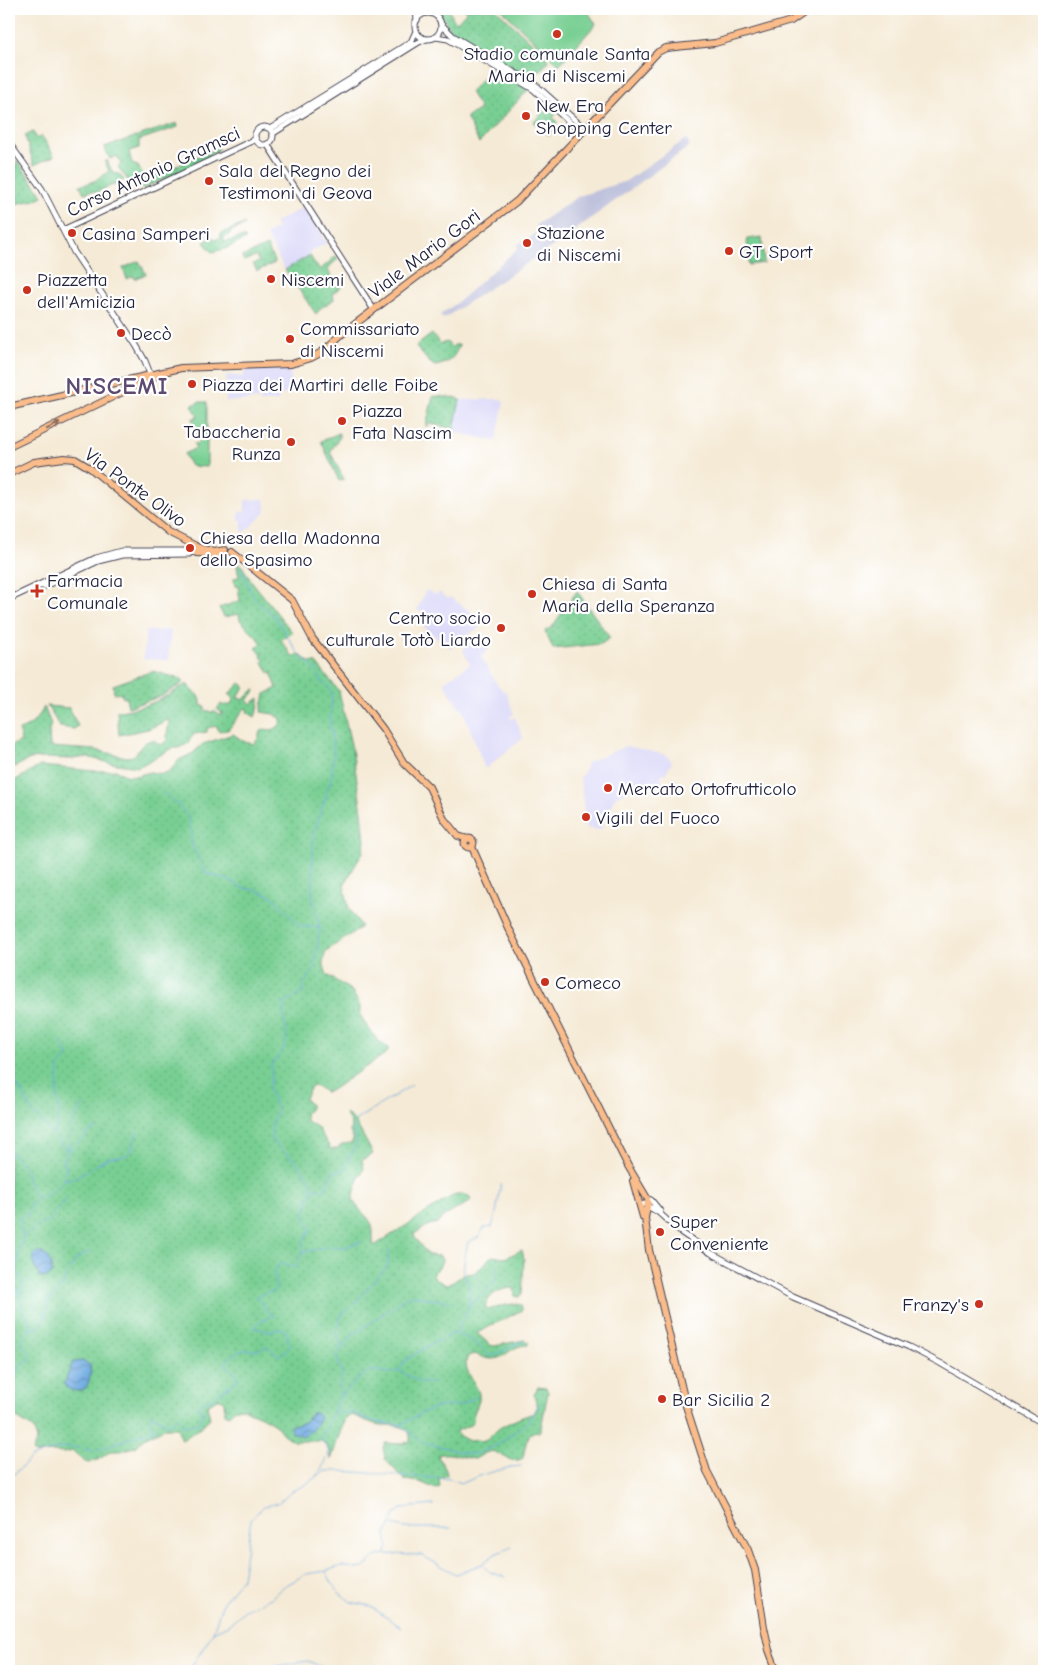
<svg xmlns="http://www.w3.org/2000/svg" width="1053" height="1680" font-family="'Comic Neue',sans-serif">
<defs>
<pattern id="grass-dots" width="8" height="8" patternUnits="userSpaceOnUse" patternTransform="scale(1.25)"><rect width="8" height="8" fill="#78cf93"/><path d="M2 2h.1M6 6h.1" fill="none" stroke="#68b180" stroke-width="1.8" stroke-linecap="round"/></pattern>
<pattern id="water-waves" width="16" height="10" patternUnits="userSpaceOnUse" patternTransform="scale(1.25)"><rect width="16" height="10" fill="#71ace2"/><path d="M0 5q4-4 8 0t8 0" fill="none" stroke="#5c8cb8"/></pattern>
</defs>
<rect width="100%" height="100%" fill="#fff"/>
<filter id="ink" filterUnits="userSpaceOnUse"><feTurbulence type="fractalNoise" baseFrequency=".02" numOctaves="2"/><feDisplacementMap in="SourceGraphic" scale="10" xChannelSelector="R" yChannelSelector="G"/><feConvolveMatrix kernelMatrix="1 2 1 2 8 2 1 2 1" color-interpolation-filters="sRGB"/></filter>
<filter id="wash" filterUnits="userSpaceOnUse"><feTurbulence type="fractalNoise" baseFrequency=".0096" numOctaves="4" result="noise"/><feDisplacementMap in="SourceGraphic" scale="20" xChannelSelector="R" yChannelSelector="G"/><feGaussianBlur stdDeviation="1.12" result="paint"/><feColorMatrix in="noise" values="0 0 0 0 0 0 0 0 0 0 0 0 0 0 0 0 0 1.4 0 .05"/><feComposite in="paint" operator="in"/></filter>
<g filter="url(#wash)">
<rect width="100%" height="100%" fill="#f5ead5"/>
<path fill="#d9d7f8" d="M304,207L323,236L321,238L325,239L327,243L309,252L310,255L285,270L266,235L277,228L274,223Z
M287,368L289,369L293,386H291V387L294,388L295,391L277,396L279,401L260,402V399L226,402V375L244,377V369Z
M501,399L504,402L496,441L454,432L460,400Z
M264,499L266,507L265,513L245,532L242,533V520H239V512H245V500Z
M426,590L437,595L439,592L448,599L450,597L478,617L476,621L481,626L450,648L418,622L425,613L417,610Z
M171,630L168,660L143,659L146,631Z
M482,638L488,642L490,648L481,657L497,684L504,692L506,691L514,715L510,716L511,719L515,717L523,738L485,769L462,708L460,709L444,682L470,664L463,651L465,647Z
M626,746L667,755L672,762L665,774L663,773L660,778L663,779L660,784L651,781L615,797L600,830L586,828L580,775H582L587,765L586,763Z"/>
<path fill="#c0c2dd" d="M686,139L690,146L556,244L443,319L440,315L458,302L518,248L517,245L525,239L527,240L539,231L536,225L579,196L626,181Z"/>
<path fill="url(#grass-dots)" stroke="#4d7867" d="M437,9H449L453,19L457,22L466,12L465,9H496L547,57L549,61L537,74V78L534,81L452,32C445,24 445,16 436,10Z
M492,68L528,90L479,143L467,119V117L480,109L470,92Z
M548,107L556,114L553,118L557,122L549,136L534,122Z
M177,123L178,127L139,140V148L129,151L132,164L138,166L143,176L130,183L118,167L121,163L117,156L110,159L104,147Z
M33,132L36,139L42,136L54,156L34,165L25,136Z
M218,147L219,150L208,155L209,158L142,189L139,183Z
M17,160L43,196L35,200L9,205V189Z
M107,160L113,173L119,174L124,180L97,192L92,191L84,193L80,185C92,184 100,178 109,171L105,162Z
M244,224L245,225L230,232V234L223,238L225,242L244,237L246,239L225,249L212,252L204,242L213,237L215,240L221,237L220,234Z
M267,246L275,263L257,271L253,264L259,262L256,256L244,261L242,257Z
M310,255L314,263L320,270L336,256L338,259L331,265L328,270L332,279L334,277L341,287L333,293L334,300L322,307L316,314L285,270Z
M139,261L146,274L135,279L133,276L127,279L123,268Z
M432,334L440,344L447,342L452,348L454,345H459C455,358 448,364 435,366L429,362L416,347L417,345Z
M433,396L458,398L460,400L454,429L429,423L428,427L426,426Z
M339,433V438L330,452L344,479L339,481L321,441Z
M238,563L242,566L250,579L292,632L281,640L293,657L299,654L309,662L316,663L339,691L352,749L362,812L365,841L363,852L344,885L349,909L361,926L359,929L326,951L323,963L327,975L352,991L360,1006V1014L364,1022L378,1041L388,1048V1052L330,1091L326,1092L315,1086L311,1087L305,1098L307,1102L310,1104V1108L305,1114L306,1121L317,1127L331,1149H336L343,1144L352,1143L353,1139L350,1132L351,1124L345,1113L355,1121L373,1154L362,1160L364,1169L358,1179L353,1199C357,1210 368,1215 372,1225C374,1232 372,1239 374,1246L449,1198C455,1194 462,1194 469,1196L471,1200L468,1203L443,1217L438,1223L429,1225L414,1234L415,1238L428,1255L440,1256L442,1260L439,1268L433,1274L435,1279L446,1285L450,1284L465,1274L474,1273L484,1265L489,1258L493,1256L505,1258L522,1250L524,1259L522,1294L519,1297L515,1296L514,1288C500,1288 489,1294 485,1307L488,1310C497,1307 512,1302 521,1305L522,1310L477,1333L490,1345L494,1346L524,1340L528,1341V1345C505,1345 505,1369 475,1354L468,1356C461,1370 476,1381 479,1394C480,1401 477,1406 474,1413C473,1417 474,1420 472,1424L457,1431L458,1435L469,1441L478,1440L481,1442C490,1440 491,1435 497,1430C502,1425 528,1414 535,1413C540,1407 536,1400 534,1394L538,1387L546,1388L548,1392L541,1428L539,1432L531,1433C525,1441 525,1449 523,1458C513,1465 503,1455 493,1451L485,1453L475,1459C463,1458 450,1451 438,1455C440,1463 446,1466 447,1475L439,1479L440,1487L436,1489L420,1482L404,1480L385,1459L383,1447L385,1443L402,1444L410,1441C413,1421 386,1427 375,1424C368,1422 360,1418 352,1415L345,1418L331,1460L330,1451L323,1441H293L283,1434L275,1424L261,1416L242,1408L235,1409L229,1415L225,1414L224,1402L221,1399H217L207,1405L210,1418C206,1423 188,1437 182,1440L177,1428H164L142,1439L137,1446L121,1451H110L100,1459L89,1463L85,1462L73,1451L64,1453L52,1452L36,1454L32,1452L37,1440L33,1428L9,1413V784L40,766L96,771L116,770L125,775L136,776L150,772L162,774L170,771L179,760L193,753L203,744L233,734L245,742L253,744L259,738V734L263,729C271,730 277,731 281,722V718L273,714L261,712L265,694L277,688L271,672L269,673L263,662L264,660L261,657L262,655L256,648L262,643L240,620L239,614L224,617L219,608L240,601L238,586H235L234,578L239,577L237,567Z
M577,591L610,638L601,644L553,649L545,631L552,627Z
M153,671L181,679L183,683L162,696L129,707H128L126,697L123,698L121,693H114L113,685Z
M240,683L245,687L237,697L243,700L254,689L255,692L247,700L251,704L259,698V706L255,717L247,712L248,710L245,708L228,730L218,731L217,726L207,728V732L194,734L187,744L179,748H173L138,767L110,763L87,757L72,759L45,758L30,759L9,770V747L21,741L19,730C32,726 38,719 44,707L51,724L49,730L50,747L96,750L126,757L134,756C140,748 144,740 154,740L160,745L166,742L169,722L168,720L148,729L119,735L117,711C133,710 149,705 163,698C172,694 178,688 187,684L201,699V706H205V710L211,712L215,711L221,715L222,713L217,709L221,704L224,706L226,704L229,706L234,699L229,694Z
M47,706L69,708L78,726L74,729L60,727Z"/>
<path fill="#78cf93" stroke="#4d7867" d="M501,9H586L596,24L559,65Z
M762,237L764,263L749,265L747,239Z
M199,402H207V467L191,466L184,454L196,448L194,444L200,442L195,431L197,430L192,419L198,416L192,405Z"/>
<path fill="url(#water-waves)" stroke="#4a678e" d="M37,1252C48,1253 52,1263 52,1274L44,1278L39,1276C35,1269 29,1258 37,1252Z
M83,1361L90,1365C91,1372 90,1386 83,1390C80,1392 74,1390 70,1390L64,1384L73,1362Z
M312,1413H316L320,1418L312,1430L303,1436L291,1432L290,1426L305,1422Z"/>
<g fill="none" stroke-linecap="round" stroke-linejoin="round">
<path stroke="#71ace2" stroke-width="1" d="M164,793L180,806L188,817L192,833L191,843L206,873L233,882L242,888L256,890L273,897L299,926L320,928
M9,1078L18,1086L30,1108L67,1151
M54,1135L59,1114L57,1095L59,1068L68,1055L61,1041
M9,1149L26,1170L27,1180L37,1199
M69,1149C82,1143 82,1133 97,1128
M65,1180L74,1178L110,1157L124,1156L131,1152L137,1132
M312,1188L324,1190L332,1172L344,1170L357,1142C353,1135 353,1127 357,1119L412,1085
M23,1237L39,1225L50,1221C54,1212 61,1208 65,1199
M303,1252L326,1247H345L361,1242
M9,1275L21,1296V1306L30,1319L31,1329L21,1340L23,1347L31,1354L30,1361L23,1364L9,1382
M21,1296L23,1281L16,1269L23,1237L19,1219L28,1215L31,1204L37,1199L50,1193L64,1180L67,1167L64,1164L63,1159C72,1148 67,1143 70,1131C72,1121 77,1113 84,1105
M469,1305L477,1300L496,1281L498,1264
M31,1329H36L41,1324L45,1316L48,1302L63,1286L65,1277L70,1269L78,1258L89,1252
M456,1332C458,1325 462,1320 466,1314C470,1306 470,1294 469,1285C460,1274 465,1255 468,1242L479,1237L484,1228L492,1227L496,1213L501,1184
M342,1347L337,1333L341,1315L353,1306L388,1265L389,1250
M400,1371L421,1383H433
M340,1396L339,1385L342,1374L336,1355L354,1334L410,1295L450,1302
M336,1412L352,1413L376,1422L401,1425L420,1441L460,1452L476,1454L497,1445L528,1422L539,1404
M401,1425L420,1414L437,1407L461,1405L476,1397
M317,1475C326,1460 336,1453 320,1440L334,1411L336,1402L359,1378L370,1370L390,1373L399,1371L406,1360L427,1346L455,1333C469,1338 480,1344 489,1356C496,1356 514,1344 523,1341
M9,1479L31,1458L46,1452L63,1447H73L94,1451L155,1429L150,1423L151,1415L170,1425L176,1416L183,1426L197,1424L202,1417L204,1412L197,1407L202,1402L212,1399L237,1380L236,1373L227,1367L226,1361C230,1357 235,1353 240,1351C251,1347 254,1354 267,1346L279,1356L291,1346L288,1341L287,1331L280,1329L268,1331L254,1328L261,1320L274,1316L264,1308L257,1296L276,1290L274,1269L282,1263L295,1268L303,1252V1241L311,1229L304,1215L312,1188L308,1177L295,1160L279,1148L271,1138L272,1124L277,1110L269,1088L271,1079V1065C277,1058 285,1050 286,1040C287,1028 282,1016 284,1003L302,993L303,984L314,970L320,928L312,894L313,837L331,779L334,753L330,724L332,695L329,687L323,683L315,669L300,656L275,617L254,598L240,567
M392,1525L405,1528H451
M386,1554L388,1546L386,1534L395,1514L403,1508L434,1505
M482,1564L490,1572L505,1577
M326,1572L336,1590L351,1602L370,1606L401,1627
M213,1632L228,1625L245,1610L271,1598L283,1587L306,1574L326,1571L342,1566L357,1569L363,1568L375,1557L385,1554L421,1555L456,1574L482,1564L495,1554L512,1547
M326,1667L340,1671
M189,1671L213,1632L223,1602L242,1579L251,1519L264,1506L278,1503L290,1492L305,1485L324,1471H341L450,1479L462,1483L485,1474L511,1467L521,1466
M246,1671L308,1661L322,1667"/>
</g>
</g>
<g filter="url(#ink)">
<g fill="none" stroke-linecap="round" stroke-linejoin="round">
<g stroke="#424052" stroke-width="7">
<path id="minor" d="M416,9L417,20
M415 26a13 13 0 1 1 26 0a13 13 0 1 1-26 0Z
M441,24L453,36L537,86L585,129
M436,37L448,39L533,89L581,133
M255 136a9 9 0 1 1 18 0a9 9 0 1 1-18 0Z
M270,129L411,42L416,31
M272,134L419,42L427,39
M9,143L42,189L74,252L136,345L145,361L150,374
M267,144L374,310
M63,230L256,139
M39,586H45L98,561L122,555L189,554
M9,599L96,558L121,551H183L197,553
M648,1199L651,1200L660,1211
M644,1204L658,1212L679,1231L711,1253L793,1297L909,1347L940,1363L1044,1424"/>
</g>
<g stroke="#424052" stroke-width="8">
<path id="major" d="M9,407L181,368L291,364L311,358L322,352L342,334L517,201L658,52L666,48L715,43L791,21L808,9
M9,447L158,375
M9,474L34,462L64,458L75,459L90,468L168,532L198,547
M232,552L292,600L312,638L383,729L404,763L429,787L444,819L458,836L468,839
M225,555L197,553L198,547L214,552L225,550
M464.5 843a4.5 4.5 0 1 1 9 0a4.5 4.5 0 1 1-9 0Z
M472,847L509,930L628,1166L647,1198
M633,1181L643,1217
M648,1202L645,1218L649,1250L686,1406L707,1471L748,1550L755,1570L764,1627L769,1650L777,1671"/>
</g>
<use href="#minor" stroke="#fff" stroke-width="5"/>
<use href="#major" stroke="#f9bc8a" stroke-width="6"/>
</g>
<defs><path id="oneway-shaft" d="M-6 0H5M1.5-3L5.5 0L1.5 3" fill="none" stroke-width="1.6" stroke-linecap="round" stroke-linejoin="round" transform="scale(1.25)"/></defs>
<use stroke="#8e6f62" href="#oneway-shaft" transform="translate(53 426) rotate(-26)"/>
</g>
<g fill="#c8321e" stroke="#fff" stroke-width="2">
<circle cx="557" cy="34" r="5"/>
<circle cx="526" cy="116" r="5"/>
<circle cx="209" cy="181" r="5"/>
<circle cx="72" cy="233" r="5"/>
<circle cx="527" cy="243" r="5"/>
<circle cx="729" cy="251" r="5"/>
<circle cx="271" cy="279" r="5"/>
<circle cx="27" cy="290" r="5"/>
<circle cx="121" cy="333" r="5"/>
<circle cx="290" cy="339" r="5"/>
<circle cx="192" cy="384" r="5"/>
<circle cx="342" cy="421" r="5"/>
<circle cx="291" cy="442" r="5"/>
<circle cx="190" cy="548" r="5"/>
<path d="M34.5 583.5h5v5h5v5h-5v5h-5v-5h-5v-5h5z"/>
<circle cx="532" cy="594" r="5"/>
<circle cx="501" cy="628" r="5"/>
<circle cx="608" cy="788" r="5"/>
<circle cx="586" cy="817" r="5"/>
<circle cx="545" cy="982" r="5"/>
<circle cx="660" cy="1232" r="5"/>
<circle cx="979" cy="1304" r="5"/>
<circle cx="662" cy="1399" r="5"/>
</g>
<g text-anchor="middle" stroke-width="4.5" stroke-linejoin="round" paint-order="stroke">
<g font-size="19" fill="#22223b" stroke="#fff" text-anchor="start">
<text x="557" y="60" text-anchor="middle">Stadio comunale Santa<tspan x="557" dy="22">Maria di Niscemi</tspan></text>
<text x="536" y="112">New Era<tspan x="536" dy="22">Shopping Center</tspan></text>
<text x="219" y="177">Sala del Regno dei<tspan x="219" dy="22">Testimoni di Geova</tspan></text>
<text x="537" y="239">Stazione<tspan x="537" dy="22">di Niscemi</tspan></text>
<text x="82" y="240">Casina Samperi</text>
<text x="739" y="258">GT Sport</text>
<text x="37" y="286">Piazzetta<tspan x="37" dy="22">dell'Amicizia</tspan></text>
<text x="281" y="286">Niscemi</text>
<text x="300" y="335">Commissariato<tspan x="300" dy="22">di Niscemi</tspan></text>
<text x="131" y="340">Decò</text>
<text x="202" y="391">Piazza dei Martiri delle Foibe</text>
<text x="352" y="417">Piazza<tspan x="352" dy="22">Fata Nascim</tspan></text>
<text x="281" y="438" text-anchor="end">Tabaccheria<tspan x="281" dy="22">Runza</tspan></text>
<text x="200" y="544">Chiesa della Madonna<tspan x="200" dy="22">dello Spasimo</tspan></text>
<text x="47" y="587">Farmacia<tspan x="47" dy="22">Comunale</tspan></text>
<text x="542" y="590">Chiesa di Santa<tspan x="542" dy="22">Maria della Speranza</tspan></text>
<text x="491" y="624" text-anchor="end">Centro socio<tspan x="491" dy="22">culturale Totò Liardo</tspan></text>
<text x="618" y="795">Mercato Ortofrutticolo</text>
<text x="596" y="824">Vigili del Fuoco</text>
<text x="555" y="989">Comeco</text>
<text x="670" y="1228">Super<tspan x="670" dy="22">Conveniente</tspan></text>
<text x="969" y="1311" text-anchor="end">Franzy's</text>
<text x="672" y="1406">Bar Sicilia 2</text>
</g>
<g font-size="19" fill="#22223b" stroke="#fff">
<text transform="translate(153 171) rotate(-25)" y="7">Corso Antonio Gramsci</text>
<text transform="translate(424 253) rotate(-37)" y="7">Viale Mario Gori</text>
<text transform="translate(136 487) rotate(36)" y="7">Via Ponte Olivo</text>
</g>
<g font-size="24" font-weight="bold" letter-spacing="1" fill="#5d4a70" stroke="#fff">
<text x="117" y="394">NISCEMI</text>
</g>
</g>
<rect width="1053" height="1680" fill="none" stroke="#fff" stroke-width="30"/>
</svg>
